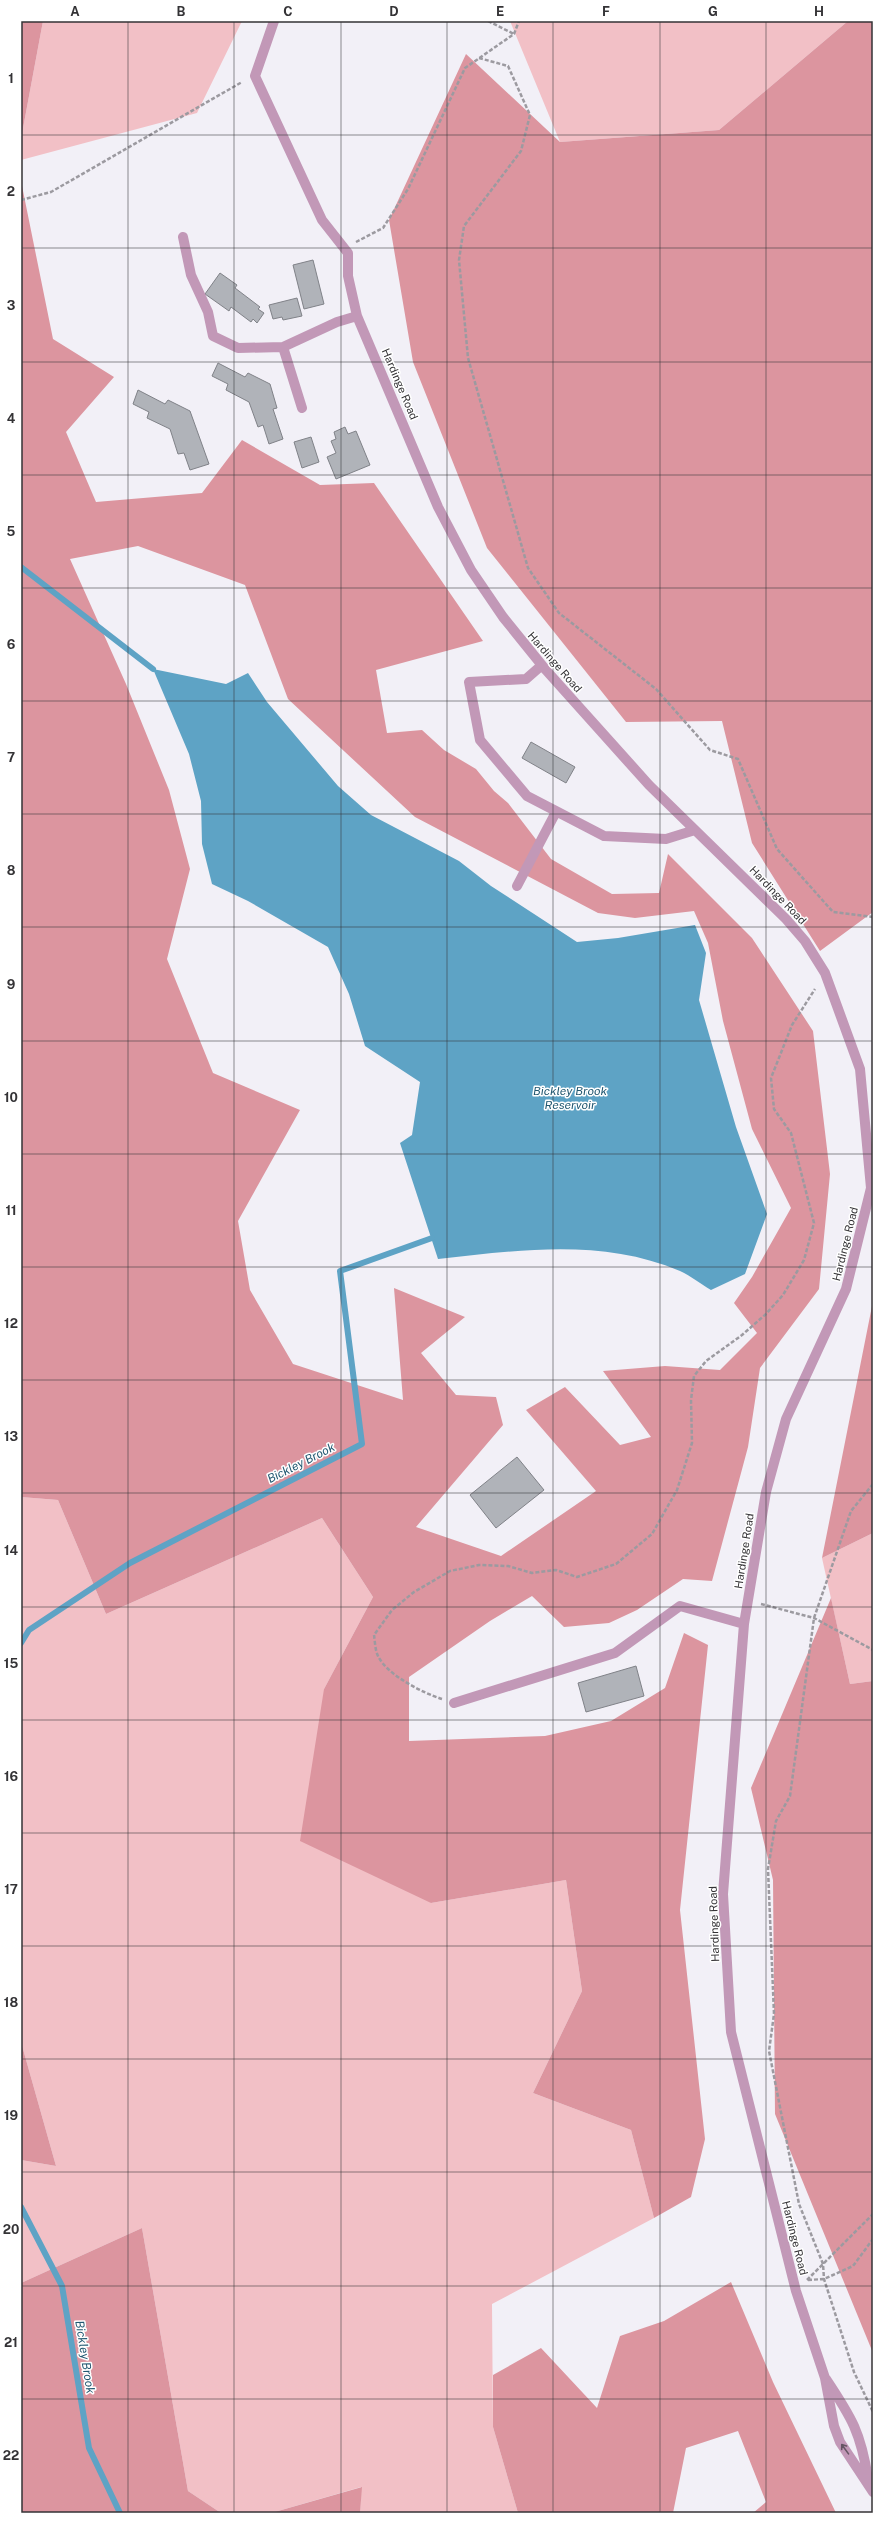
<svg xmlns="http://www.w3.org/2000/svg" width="894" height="2534" font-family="'Public Sans',sans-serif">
<rect width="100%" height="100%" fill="#f2f0f7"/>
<path fill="#f2c0c6" d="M43,21H242L197,113L21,160V139Z
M510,21H848L719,130L560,142Z
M21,1497L58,1500L106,1614L322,1518L373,1597L324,1689L431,1903L566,1880L582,1991L533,2093L631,2130L654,2218L492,2304L493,2427L518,2513H360L361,2487L271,2513H221L188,2491L142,2228L21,2283V2160L56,2166L21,2042Z
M873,1533V1681L850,1684L822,1558Z"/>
<path fill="#dc959f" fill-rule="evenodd" d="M21,21H43L21,139Z
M848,21H873V912L820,951L752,843L722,721L626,722L487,548L413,362L389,220L466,54L560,142L719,130Z
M21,181L53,339L114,377L66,432L96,502L202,493L242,440L320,485L374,483L483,641L376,670L387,733L422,730L444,750L476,769L494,791L508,803L551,859L612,894L659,893L668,854L752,938L813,1031L830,1174L819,1289L760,1368L748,1447L712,1581L683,1579L637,1610L609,1623L564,1627L532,1596L490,1621L409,1677V1741L545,1736L611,1721L665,1688L684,1633L708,1645L680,1910L705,2139L691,2197L654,2218L631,2130L533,2093L582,1991L566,1880L431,1903L300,1841L324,1689L373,1597L322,1518L106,1614L58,1500L21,1497ZM138,546L245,585L288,699L415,817L598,913L635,918L694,911L708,943L723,1021L752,1129L791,1208L752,1277L734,1303L757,1333L720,1370L665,1366L603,1371L651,1437L620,1445L565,1387L526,1410L596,1491L501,1556L416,1527L503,1425L496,1397L456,1395L421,1353L465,1317L394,1288L403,1400L293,1364L250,1290L238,1221L300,1110L213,1073L167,959L190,869L169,790L126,684L70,559Z
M873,1301V1533L822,1558Z
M831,1598L850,1684L873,1681V2353L775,2114L773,1880L751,1788Z
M21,2042L56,2166L21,2160Z
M142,2228L188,2491L221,2513H21V2283Z
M731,2282L773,2382L836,2513H753L766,2502L738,2431L686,2448L673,2513H518L493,2427V2375L541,2348L597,2408L620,2336L664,2321Z
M362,2487L360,2513H271Z"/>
<path fill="#5ea3c5" d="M153,669L226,684L248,673L267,702L338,786L371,815L459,861L491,886L577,942L618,938L695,925L706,953L699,1000L736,1127L767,1214L745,1274L711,1290C701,1284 691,1276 680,1271C602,1238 520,1250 438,1259L400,1143L412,1135L420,1082L365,1046L349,994L328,947L248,901L212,884L202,844L201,801L189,754Z"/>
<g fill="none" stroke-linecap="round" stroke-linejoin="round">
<path stroke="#5ea3c5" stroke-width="6" d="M21,567L153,669
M21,1643L29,1630L130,1563L362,1444L340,1271L432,1238
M21,2207L62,2286L89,2448L120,2513"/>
</g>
<path fill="#b0b3b9" stroke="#808288" d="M313,260L324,304L304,309L293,265Z
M220,273L237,285L235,288L260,307L258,309L264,313L257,323L253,319L251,322L231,307L229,311L205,294Z
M297,298L302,316L283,320L282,317L273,319L269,305Z
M218,363L245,377L248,373L270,384L277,408L273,409L283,439L269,444L263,425L258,427L249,402L226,390L228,384L212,376Z
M138,390L165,404L168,400L190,411L209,464L190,470L184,453L178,454L170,429L147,418L149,412L133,404Z
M345,427L348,434L356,431L370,465L336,479L327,457L336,453L331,441L336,439L334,432Z
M311,437L319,462L302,468L294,442Z
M531,742L575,767L566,783L522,758Z
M517,1457L544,1490L496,1528L470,1495Z
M636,1666L644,1696L586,1712L578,1683Z"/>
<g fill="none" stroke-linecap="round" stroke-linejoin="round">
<path stroke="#9c9aa0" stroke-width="2.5" stroke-dasharray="4 2" stroke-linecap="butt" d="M488,21L514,34
M479,58L508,66L530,115L521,151L464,226L459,260L468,358L528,568L559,613L656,689L710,750L738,759L777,849L833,912L873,917
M21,200L51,192L242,82
M356,242L383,228L408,189L465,68L514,34L519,21
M873,1484L851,1511L814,1618L790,1796L776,1821L768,1869L774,2014L769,2051L799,2204L823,2264L824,2279L854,2372L873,2412
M761,1604L814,1618L873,1650
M442,1699C423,1693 387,1675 378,1656C375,1650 375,1641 374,1635L392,1610L414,1592L450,1571L479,1565L508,1566L532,1573L556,1570L577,1577L616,1564L652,1534L677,1490L692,1443L691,1400L694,1376L706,1361L742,1335L766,1314L783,1295L804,1260L814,1223L791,1133L774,1109L771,1078L792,1025L815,989
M807,2280L873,2214
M808,2280L824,2279L853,2266L873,2239"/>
<path stroke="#c298b7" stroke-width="10" d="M274,21L255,76L322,220L348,253V276L357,316L438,507L471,570L503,617L545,669L649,785L786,919L805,941L825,973L860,1069L871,1188L846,1289L786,1419L766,1492L744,1624L723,1894L731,2032L796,2291L825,2378L834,2426L840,2442L873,2492
M183,237L191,275L208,312L213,336L238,348L283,347
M302,408L283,347L337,322L357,316
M542,665L526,679L469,682L480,740L527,796L604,836L666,839L695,830
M517,886L556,812
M454,1703L615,1653L680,1606L744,1624
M826,2379C852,2418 861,2433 868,2479"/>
</g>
<defs><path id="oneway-shaft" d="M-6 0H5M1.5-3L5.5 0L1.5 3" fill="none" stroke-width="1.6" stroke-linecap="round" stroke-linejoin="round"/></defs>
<use stroke="#665663" href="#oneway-shaft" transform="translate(845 2449) rotate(-126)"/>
<path fill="none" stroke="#343336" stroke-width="1" stroke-opacity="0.55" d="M128,21V2513M234,21V2513M341,21V2513M447,21V2513M553,21V2513M660,21V2513M766,21V2513M21,135H873M21,248H873M21,362H873M21,475H873M21,588H873M21,701H873M21,814H873M21,927H873M21,1041H873M21,1154H873M21,1267H873M21,1380H873M21,1493H873M21,1607H873M21,1720H873M21,1833H873M21,1946H873M21,2059H873M21,2172H873M21,2286H873M21,2399H873"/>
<g text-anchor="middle" stroke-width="3" stroke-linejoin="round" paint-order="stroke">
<g font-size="11" fill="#343336" stroke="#fff">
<text transform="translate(400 384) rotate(67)" y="4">Hardinge Road</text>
<text transform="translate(555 662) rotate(49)" y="4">Hardinge Road</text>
<text transform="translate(778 895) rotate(46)" y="4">Hardinge Road</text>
<text transform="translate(845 1244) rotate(-76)" y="4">Hardinge Road</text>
<text transform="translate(744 1551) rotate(-81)" y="4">Hardinge Road</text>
<text transform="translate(714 1924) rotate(-92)" y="4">Hardinge Road</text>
<text transform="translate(795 2238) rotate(76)" y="4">Hardinge Road</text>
</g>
<g font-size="12" font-style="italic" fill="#225871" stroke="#fff">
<text x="570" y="1095">Bickley Brook<tspan x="570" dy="14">Reservoir</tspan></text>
<text transform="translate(301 1463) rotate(-27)" y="4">Bickley Brook</text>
<text transform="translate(85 2357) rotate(81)" y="4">Bickley Brook</text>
</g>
</g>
<rect width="894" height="2534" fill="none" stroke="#ffffff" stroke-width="44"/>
<rect x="22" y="22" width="850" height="2490" fill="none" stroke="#343336" stroke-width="1.5"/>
<g font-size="13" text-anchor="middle" font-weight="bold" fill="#343336">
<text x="75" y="16">A</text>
<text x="181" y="16">B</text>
<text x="288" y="16">C</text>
<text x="394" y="16">D</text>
<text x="500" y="16">E</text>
<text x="606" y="16">F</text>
<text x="713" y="16">G</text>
<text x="819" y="16">H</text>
<text x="11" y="83">1</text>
<text x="11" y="196">2</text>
<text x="11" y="310">3</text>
<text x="11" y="423">4</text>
<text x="11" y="536">5</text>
<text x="11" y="649">6</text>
<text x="11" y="762">7</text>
<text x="11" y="875">8</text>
<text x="11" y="989">9</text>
<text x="11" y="1102">10</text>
<text x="11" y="1215">11</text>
<text x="11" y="1328">12</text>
<text x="11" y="1441">13</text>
<text x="11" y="1555">14</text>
<text x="11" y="1668">15</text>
<text x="11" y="1781">16</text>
<text x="11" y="1894">17</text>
<text x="11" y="2007">18</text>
<text x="11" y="2120">19</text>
<text x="11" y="2234">20</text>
<text x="11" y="2347">21</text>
<text x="11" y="2460">22</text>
</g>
</svg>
